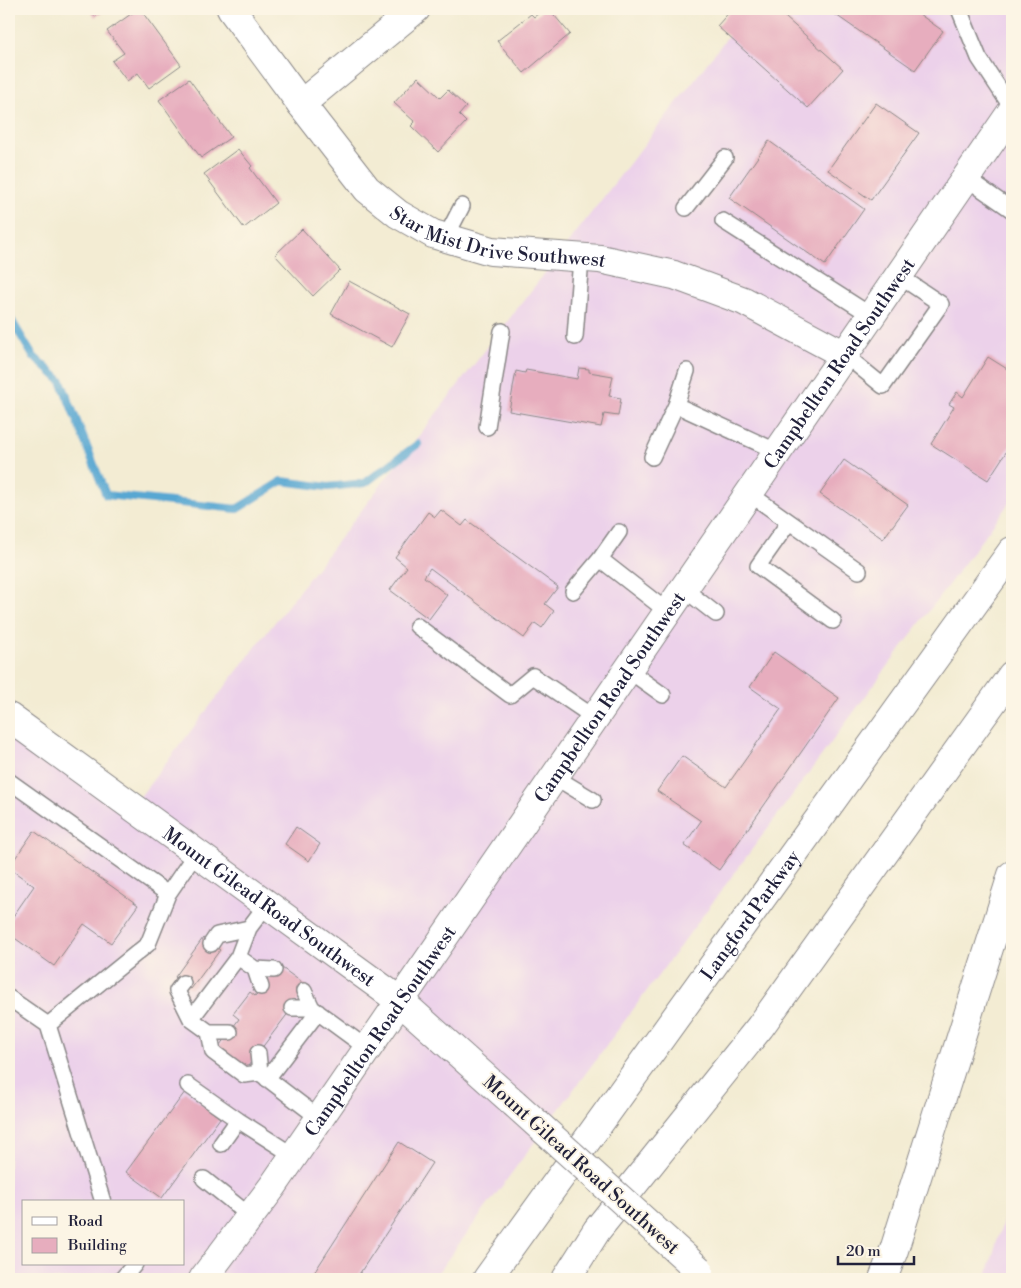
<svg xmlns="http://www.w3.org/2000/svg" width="1021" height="1288" font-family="'Libre Bodoni',serif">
<rect width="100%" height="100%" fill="#fcf5e5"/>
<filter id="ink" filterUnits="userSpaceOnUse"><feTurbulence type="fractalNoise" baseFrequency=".02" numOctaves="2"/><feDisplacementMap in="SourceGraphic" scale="10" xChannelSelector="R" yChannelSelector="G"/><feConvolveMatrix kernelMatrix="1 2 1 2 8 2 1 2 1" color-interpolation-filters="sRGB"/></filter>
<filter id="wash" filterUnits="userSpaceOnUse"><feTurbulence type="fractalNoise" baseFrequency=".0096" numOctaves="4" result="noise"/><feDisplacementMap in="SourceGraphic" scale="20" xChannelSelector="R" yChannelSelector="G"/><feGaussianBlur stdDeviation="1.12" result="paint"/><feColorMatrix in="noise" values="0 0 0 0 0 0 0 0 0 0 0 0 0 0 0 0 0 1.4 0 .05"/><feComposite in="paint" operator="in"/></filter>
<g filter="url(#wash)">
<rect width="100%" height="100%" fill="#f3ecd3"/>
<path fill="#ecd1ea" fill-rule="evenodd" d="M749,9H1012V499L433,1279H9V720L132,807ZM24,1202H184V1264H24Z
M1012,1191V1279H986Z"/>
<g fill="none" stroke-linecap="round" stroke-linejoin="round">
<path stroke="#59a7d2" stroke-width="8" d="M9,316L33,356L61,381L106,495L237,509L282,481L328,487L365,483L418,444"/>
</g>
<g id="blocks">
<path fill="#e7adbe" d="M89,9H108L95,17Z
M138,9H140L181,65L149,88L138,73L127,81L112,61L124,53L107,31Z
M544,9H549L570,34L524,73L497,41L531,14L534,17Z
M732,9H776L843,69L808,108L717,26Z
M836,9H912L943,31L915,70L833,13Z
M418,77L440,98L448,90L466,107L459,115L466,122L438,152L411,126L415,122L394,103Z
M189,79L231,137L201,158L159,100Z
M876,103L919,133L871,200L828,170Z
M769,141L864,209L825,265L729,198Z
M238,149L252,166L250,168L276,203L244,228L204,174Z
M302,229L340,270L313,296L275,255Z
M349,281L410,314L392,347L331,314Z
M988,357L1012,372V443L988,480L931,444L954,407L949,404L957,392L963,397Z
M579,368L589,369V372L613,376L609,396L621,398L618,416L604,414L601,427L509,411L516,371L525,373L526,370L577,379Z
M844,460L908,505L883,539L820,494Z
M441,510L462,526L467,520L558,587L545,604L554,611L542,628L535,623L524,638L430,568L424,577L447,595L429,619L390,590L407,567L395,557L428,512L435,517Z
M774,652L839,698L719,870L684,845L701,821L657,791L682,756L726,787L781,709L750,687Z
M296,827L320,844L309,861L285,844Z
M34,831L138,905L111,943L84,924L54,966L9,934V922L34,886L9,868V867Z
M203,938L220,950L191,989L175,977Z
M278,965L308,987L245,1070L217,1049L239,1019L233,1014L250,992L255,996Z
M185,1092L220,1118L162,1198L126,1172Z
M399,1142L432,1163L356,1279H310Z"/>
</g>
</g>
<g filter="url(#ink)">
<use href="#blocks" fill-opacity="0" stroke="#8a8787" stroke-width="1"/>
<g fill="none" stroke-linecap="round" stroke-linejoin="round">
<g stroke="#8a8787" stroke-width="18">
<path id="lane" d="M959,9L979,58L1012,108
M966,178L1012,210
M686,208L725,158
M723,221L872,316
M446,237L462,206
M575,337L581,258
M845,355L883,386L941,304L899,276
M676,405L778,452
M487,427L502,331
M652,457L676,405L687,371
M750,494L859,571
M789,522L758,566L833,621
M619,532L600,559L668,612
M684,589L716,614
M573,591L600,559
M417,626L510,695L533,676L595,718
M628,670L663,695
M555,777L593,800
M9,781L168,894
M267,904L249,928L238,957L191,1019L209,1032L213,1052L244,1075L260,1073L319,1118
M211,944L217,935L249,928
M238,957L255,969L261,987
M255,969L274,970
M183,983L177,991L191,1019
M304,991L312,1008
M9,998L48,1025L103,1202
M292,1008H312L368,1049
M48,1025L148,944L168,894L196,853
M209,1032H230
M258,1053L260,1073
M267,1079L318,1012
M188,1085L238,1120
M221,1144L238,1120L294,1156
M204,1179L250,1216
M122,1279L135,1264"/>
</g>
<g stroke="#8a8787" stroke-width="30">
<g id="street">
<path id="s1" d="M231,9L301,104L367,189L398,214L433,234L491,251L600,259L674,275L744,301L845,355"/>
<path d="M301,104L416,9"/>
</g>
</g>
<g stroke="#8a8787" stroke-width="30">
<g id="secondary">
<path id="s2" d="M9,717L400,1001L514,1103"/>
<path id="s3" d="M203,1279L273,1186L1012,111"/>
</g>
</g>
<g stroke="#8a8787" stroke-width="30">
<g id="highway">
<path id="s4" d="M487,1279L1012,551"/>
<path d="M566,1279L597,1230L760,1027L1012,675"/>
<path d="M883,1279L894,1250L1012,875"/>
</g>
</g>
<use href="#lane" stroke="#fff" stroke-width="15"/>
<use href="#street" stroke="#fff" stroke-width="28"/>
<use href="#secondary" stroke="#fff" stroke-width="28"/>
<use href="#highway" stroke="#fff" stroke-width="28"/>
<g stroke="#8a8787" stroke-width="30" stroke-linecap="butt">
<path id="secondary-bridge" d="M514,1103L699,1270"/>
</g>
<use href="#secondary-bridge" stroke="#fff" stroke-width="28"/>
</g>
</g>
<g text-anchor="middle" stroke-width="4" stroke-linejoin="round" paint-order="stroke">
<g font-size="19" fill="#22223b" stroke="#fcf5e5">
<text dy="7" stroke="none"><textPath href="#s1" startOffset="370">Star Mist Drive Southwest</textPath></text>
<text dy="7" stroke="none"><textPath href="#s3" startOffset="1115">Campbellton Road Southwest</textPath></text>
<text dy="7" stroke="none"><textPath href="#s3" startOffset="710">Campbellton Road Southwest</textPath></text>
<text dy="7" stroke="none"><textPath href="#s2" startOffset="322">Mount Gilead Road Southwest</textPath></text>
<text dy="7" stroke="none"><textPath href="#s4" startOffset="449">Langford Parkway</textPath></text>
<text dy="7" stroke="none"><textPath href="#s3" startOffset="305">Campbellton Road Southwest</textPath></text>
<text transform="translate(582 1164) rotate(42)" y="7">Mount Gilead Road Southwest</text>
</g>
</g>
<rect width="1021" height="1288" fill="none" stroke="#fcf5e5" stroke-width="30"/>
<rect x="22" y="1200" width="162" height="65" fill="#fcf5e5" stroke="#a5a1a1"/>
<rect x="32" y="1217" width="25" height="8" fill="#ffffff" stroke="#a5a1a1"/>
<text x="68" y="1226" font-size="15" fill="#22223b">Road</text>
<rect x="32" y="1238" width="25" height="15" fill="#e7adbe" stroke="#a5a1a1"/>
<text x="68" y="1250" font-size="15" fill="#22223b">Building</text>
<path d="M838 1256v8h76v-8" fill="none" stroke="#22223b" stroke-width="2.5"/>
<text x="846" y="1256" font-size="15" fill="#22223b" stroke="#fcf5e5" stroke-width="4" paint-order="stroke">20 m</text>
</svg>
